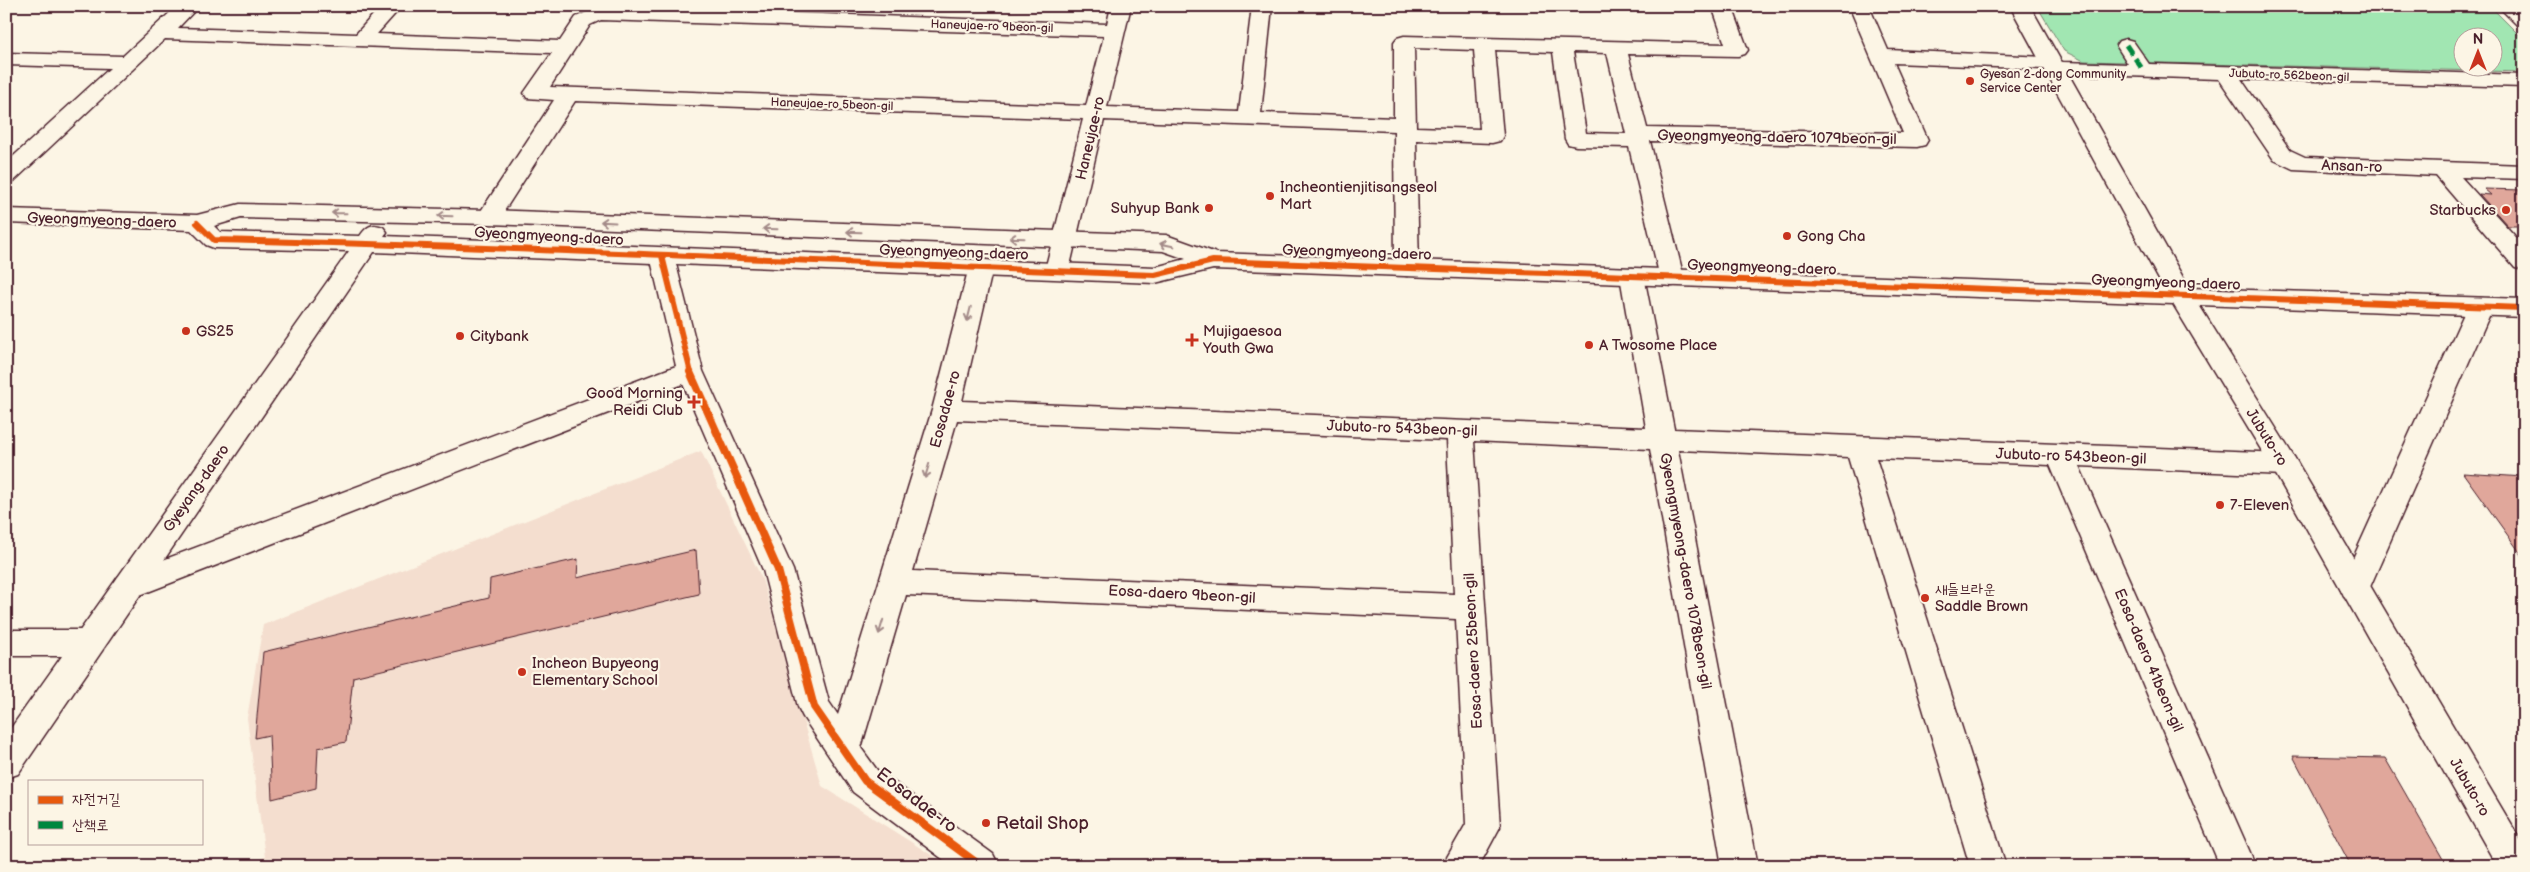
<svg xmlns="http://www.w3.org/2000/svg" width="2530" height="872" font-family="'Balsamiq Sans','Poor Story',sans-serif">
<rect width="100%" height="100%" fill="#fcf5e5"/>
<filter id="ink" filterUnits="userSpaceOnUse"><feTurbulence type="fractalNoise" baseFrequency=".02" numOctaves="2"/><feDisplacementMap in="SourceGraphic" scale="10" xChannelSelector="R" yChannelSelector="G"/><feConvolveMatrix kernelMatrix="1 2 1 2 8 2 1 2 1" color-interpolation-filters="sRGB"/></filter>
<g filter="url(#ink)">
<path fill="#f4decf" d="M701,451L762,579L822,786L949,866H248L265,857L247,718L263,625Z"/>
<path fill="#a1e6b2" stroke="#76826e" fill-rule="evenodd" d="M2037,6H2490L2524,40V72L2084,61L2064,51ZM2462,38H2492V68H2462Z"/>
<path fill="#e0a79b" stroke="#4a1f2b" d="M2484,189L2524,190V230L2520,226H2508L2479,194L2491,195Z
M2463,473L2524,477V558Z
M696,550L699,594L353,677L346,742L318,748L316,788L272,799L269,735L255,738L263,652L489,598L490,579L578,559L577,578Z
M2293,756L2385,758L2447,866H2351Z"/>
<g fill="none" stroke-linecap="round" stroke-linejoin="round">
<g stroke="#4a1f2b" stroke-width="3">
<path id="street" d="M177,6H199L178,28L356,34L381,6H402L377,34L560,41L576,17L591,10L593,6L1107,24L1111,6H1131L1107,107L1239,112L1252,6H1272L1261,113L1394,118V42L1397,38L1404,36L1725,44L1712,6H1732L1748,50L1745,54L1738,56L1628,54L1647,128L1903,133L1849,6H1869L1888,50L2045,57L2063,62L2128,64L2116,45L2119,41L2126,39L2133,41L2149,64L2524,75V87L2241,79L2290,150L2305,157L2524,165V179L2461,177L2524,246V270L2515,268L2436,176L2293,169L2274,160L2219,79L2062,74L2044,69L1894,63L1928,140L1925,145L1917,147L1650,141L1684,278L1681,284L1672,286L1663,284L1660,278L1629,147L1576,146L1568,144L1565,139L1553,52L1495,50L1503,136L1500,141L1492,143L1416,140L1419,268L1416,274L1407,276L1398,274L1395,268L1394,131L1104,120L1069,270L1066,276L1057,278L1048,276L1045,270L1083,119L575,101L497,222L489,224L481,222L477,217L554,100L527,98L524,93L552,53L165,39L14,181L6,183V163L110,68L6,65V53L123,56ZM601,20L1104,36L1086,106L550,87L590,25ZM1414,48L1474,50L1480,129L1416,127ZM1573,52L1607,53L1626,134L1586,133Z
M2498,6H2520L2524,10V27L2517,25Z
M662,248L671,250L674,256L703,371L793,570L829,702L838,715L932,410L969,267L972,261L981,259L990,261L993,267L962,401L1646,428L1620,276L1623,270L1632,268L1641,270L1644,276L1674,429L2284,453L2294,457L2298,464L2294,471L2284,475L2079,466L2256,866H2220L2050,465L1876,458L2006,866H1970L1848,457L1678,450L1758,866H1722L1650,449L1474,441L1500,827L1479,866H1442L1466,824L1456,619L906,595L861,748L877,770L993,854L999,866H952L853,792L803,717L798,707L763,570L683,384L140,595L129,598L118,595L114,586L118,577L676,366L650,256L653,250ZM957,420L1447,440L1454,594L913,571Z
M2480,298L2489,301L2493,307L2370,587L2366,596L2355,599L2344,596L2340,587L2467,307L2471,301Z
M6,630H89L100,634L105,643L100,652L89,656H6Z"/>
</g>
<g stroke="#4a1f2b" stroke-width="3">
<path id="secondary" d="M2010,6H2030L2189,288L2524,299V317L2199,305L2294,457L2524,846V866H2497L2274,471L2173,304L1213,269L1155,283L374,252L18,774L6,778V735L349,251L214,248L206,245L191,230L6,223V209L197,215L240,204L489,210L1166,235L1216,253L2163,287ZM241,218L489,224L1163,251L1186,259L1155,267L384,236L387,232L383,227C372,223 367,226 360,236L220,232L214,226Z"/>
</g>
<use href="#street" fill="#fcf5e5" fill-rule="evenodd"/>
<use href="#secondary" fill="#fcf5e5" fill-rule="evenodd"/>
<path stroke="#00873e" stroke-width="5" stroke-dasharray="11 5" stroke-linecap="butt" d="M2126,45L2143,70"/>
<g stroke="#fcf5e5" stroke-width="9">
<path id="cycleway-far1" d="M197,223L214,240C528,247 841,263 1155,275L1213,261L2524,308
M662,256L691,373"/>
</g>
<g stroke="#fcf5e5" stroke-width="11">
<path id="cycleway" d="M690,372L778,570L814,707L865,781L981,866"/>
</g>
<use href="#cycleway-far1" stroke="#e8590c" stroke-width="6"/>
<use href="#cycleway" stroke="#e8590c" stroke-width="8"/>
</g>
<defs><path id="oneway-shaft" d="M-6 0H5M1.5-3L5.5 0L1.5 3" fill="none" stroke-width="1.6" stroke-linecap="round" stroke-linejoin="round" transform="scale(1.25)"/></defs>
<g stroke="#a38a88">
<use href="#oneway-shaft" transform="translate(339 213) rotate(-179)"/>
<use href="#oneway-shaft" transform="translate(445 216) rotate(-178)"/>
<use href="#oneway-shaft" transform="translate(608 222) rotate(-177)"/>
<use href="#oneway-shaft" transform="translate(770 229) rotate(-178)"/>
<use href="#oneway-shaft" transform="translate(854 232) rotate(-178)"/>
<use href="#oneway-shaft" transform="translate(1017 238) rotate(-178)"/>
<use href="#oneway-shaft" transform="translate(1167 245) rotate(-168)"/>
<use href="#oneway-shaft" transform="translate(969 314) rotate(104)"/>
<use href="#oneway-shaft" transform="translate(927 471) rotate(107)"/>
<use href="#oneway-shaft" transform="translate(881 627) rotate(107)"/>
</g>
</g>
<g fill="#c8321e" stroke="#fcf5e5" stroke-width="2">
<circle cx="1970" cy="81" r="5"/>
<circle cx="1270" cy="196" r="5"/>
<circle cx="1209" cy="208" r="5"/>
<circle cx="2506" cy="210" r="5"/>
<circle cx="1787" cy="236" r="5"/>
<circle cx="186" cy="331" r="5"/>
<circle cx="460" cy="336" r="5"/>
<path d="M1189.5 332.5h5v5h5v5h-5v5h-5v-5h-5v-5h5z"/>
<circle cx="1589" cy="345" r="5"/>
<path d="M691.5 394.5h5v5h5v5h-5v5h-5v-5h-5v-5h5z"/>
<circle cx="2220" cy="505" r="5"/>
<circle cx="1925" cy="598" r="5"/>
<circle cx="522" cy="672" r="5"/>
<circle cx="986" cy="823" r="5"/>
</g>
<g text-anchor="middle" stroke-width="4.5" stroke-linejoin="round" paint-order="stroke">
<g font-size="12" fill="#4a1f2b" stroke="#fcf5e5">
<text transform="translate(992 26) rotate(2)" y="4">Haneujae-ro 9beon-gil</text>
<text transform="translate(2289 75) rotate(2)" y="4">Jubuto-ro 562beon-gil</text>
<text transform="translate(832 104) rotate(2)" y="4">Haneujae-ro 5beon-gil</text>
</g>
<g font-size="12" fill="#4a1f2b" stroke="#fcf5e5" text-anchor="start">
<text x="1980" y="78">Gyesan 2-dong Community<tspan x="1980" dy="14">Service Center</tspan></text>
</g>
<g font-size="15" fill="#4a1f2b" stroke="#fcf5e5">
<text transform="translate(1777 137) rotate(1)" y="5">Gyeongmyeong-daero 1079beon-gil</text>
<text transform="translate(1090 138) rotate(-77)" y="5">Haneujae-ro</text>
<text transform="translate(2352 166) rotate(2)" y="5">Ansan-ro</text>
<text transform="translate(102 220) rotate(2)" y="5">Gyeongmyeong-daero</text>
<text transform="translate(549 236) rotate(3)" y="5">Gyeongmyeong-daero</text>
<text transform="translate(954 252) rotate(2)" y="5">Gyeongmyeong-daero</text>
<text transform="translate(1357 252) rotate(2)" y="5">Gyeongmyeong-daero</text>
<text transform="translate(1762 267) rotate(2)" y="5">Gyeongmyeong-daero</text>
<text transform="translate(2166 282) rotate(2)" y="5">Gyeongmyeong-daero</text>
<text transform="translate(945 409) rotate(-75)" y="5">Eosadae-ro</text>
<text transform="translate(1402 428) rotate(2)" y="5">Jubuto-ro 543beon-gil</text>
<text transform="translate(2267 437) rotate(58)" y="5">Jubuto-ro</text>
<text transform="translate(2071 456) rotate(2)" y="5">Jubuto-ro 543beon-gil</text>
<text transform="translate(196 488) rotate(-55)" y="5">Gyeyang-daero</text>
<text transform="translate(1686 571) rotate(80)" y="5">Gyeongmyeong-daero 1078beon-gil</text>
<text transform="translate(1182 594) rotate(3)" y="5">Eosa-daero 9beon-gil</text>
<text transform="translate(1473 651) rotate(-93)" y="5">Eosa-daero 25beon-gil</text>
<text transform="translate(2149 660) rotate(67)" y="5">Eosa-daero 41beon-gil</text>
<text transform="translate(2470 787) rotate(60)" y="5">Jubuto-ro</text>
</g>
<g font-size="15" fill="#4a1f2b" stroke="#fcf5e5" text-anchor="start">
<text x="1280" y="192">Incheontienjitisangseol<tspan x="1280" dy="17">Mart</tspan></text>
<text x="1199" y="213" text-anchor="end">Suhyup Bank</text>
<text x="2496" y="215" text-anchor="end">Starbucks</text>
<text x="1797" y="241">Gong Cha</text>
<text x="196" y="336">GS25</text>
<text x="1203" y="336">Mujigaesoa<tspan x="1203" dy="17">Youth Gwa</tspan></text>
<text x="470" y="341">Citybank</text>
<text x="1599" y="350">A Twosome Place</text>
<text x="683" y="398" text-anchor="end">Good Morning<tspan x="683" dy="17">Reidi Club</tspan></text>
<text x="2230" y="510">7-Eleven</text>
<text x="1935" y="594">새들브라운<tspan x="1935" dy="17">Saddle Brown</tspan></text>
<text x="532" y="668">Incheon Bupyeong<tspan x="532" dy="17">Elementary School</tspan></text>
</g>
<g font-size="18" fill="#4a1f2b" stroke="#fcf5e5">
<text transform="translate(917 800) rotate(37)" y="6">Eosadae-ro</text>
</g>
<g font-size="18" fill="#4a1f2b" stroke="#fcf5e5" text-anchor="start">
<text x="996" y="829">Retail Shop</text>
</g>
</g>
<rect width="2530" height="872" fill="none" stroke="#fcf5e5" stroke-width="25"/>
<rect x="12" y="12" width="2505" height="847" fill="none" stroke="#4a1f2b" stroke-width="2" filter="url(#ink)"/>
<rect x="28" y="780" width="175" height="65" fill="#fcf5e5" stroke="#b59f9b"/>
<rect x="38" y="796" width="25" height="8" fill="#e8590c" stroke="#b59f9b"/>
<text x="72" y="804" font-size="15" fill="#4a1f2b">자전거길</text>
<rect x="38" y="821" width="25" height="8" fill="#00873e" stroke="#b59f9b"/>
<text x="72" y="830" font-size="15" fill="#4a1f2b">산책로</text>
<g transform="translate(2478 52)"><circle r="24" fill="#fcf5e5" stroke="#b59f9b"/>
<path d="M0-4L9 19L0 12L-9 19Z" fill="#c8321e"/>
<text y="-8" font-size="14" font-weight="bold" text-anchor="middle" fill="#4a1f2b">N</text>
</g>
</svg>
